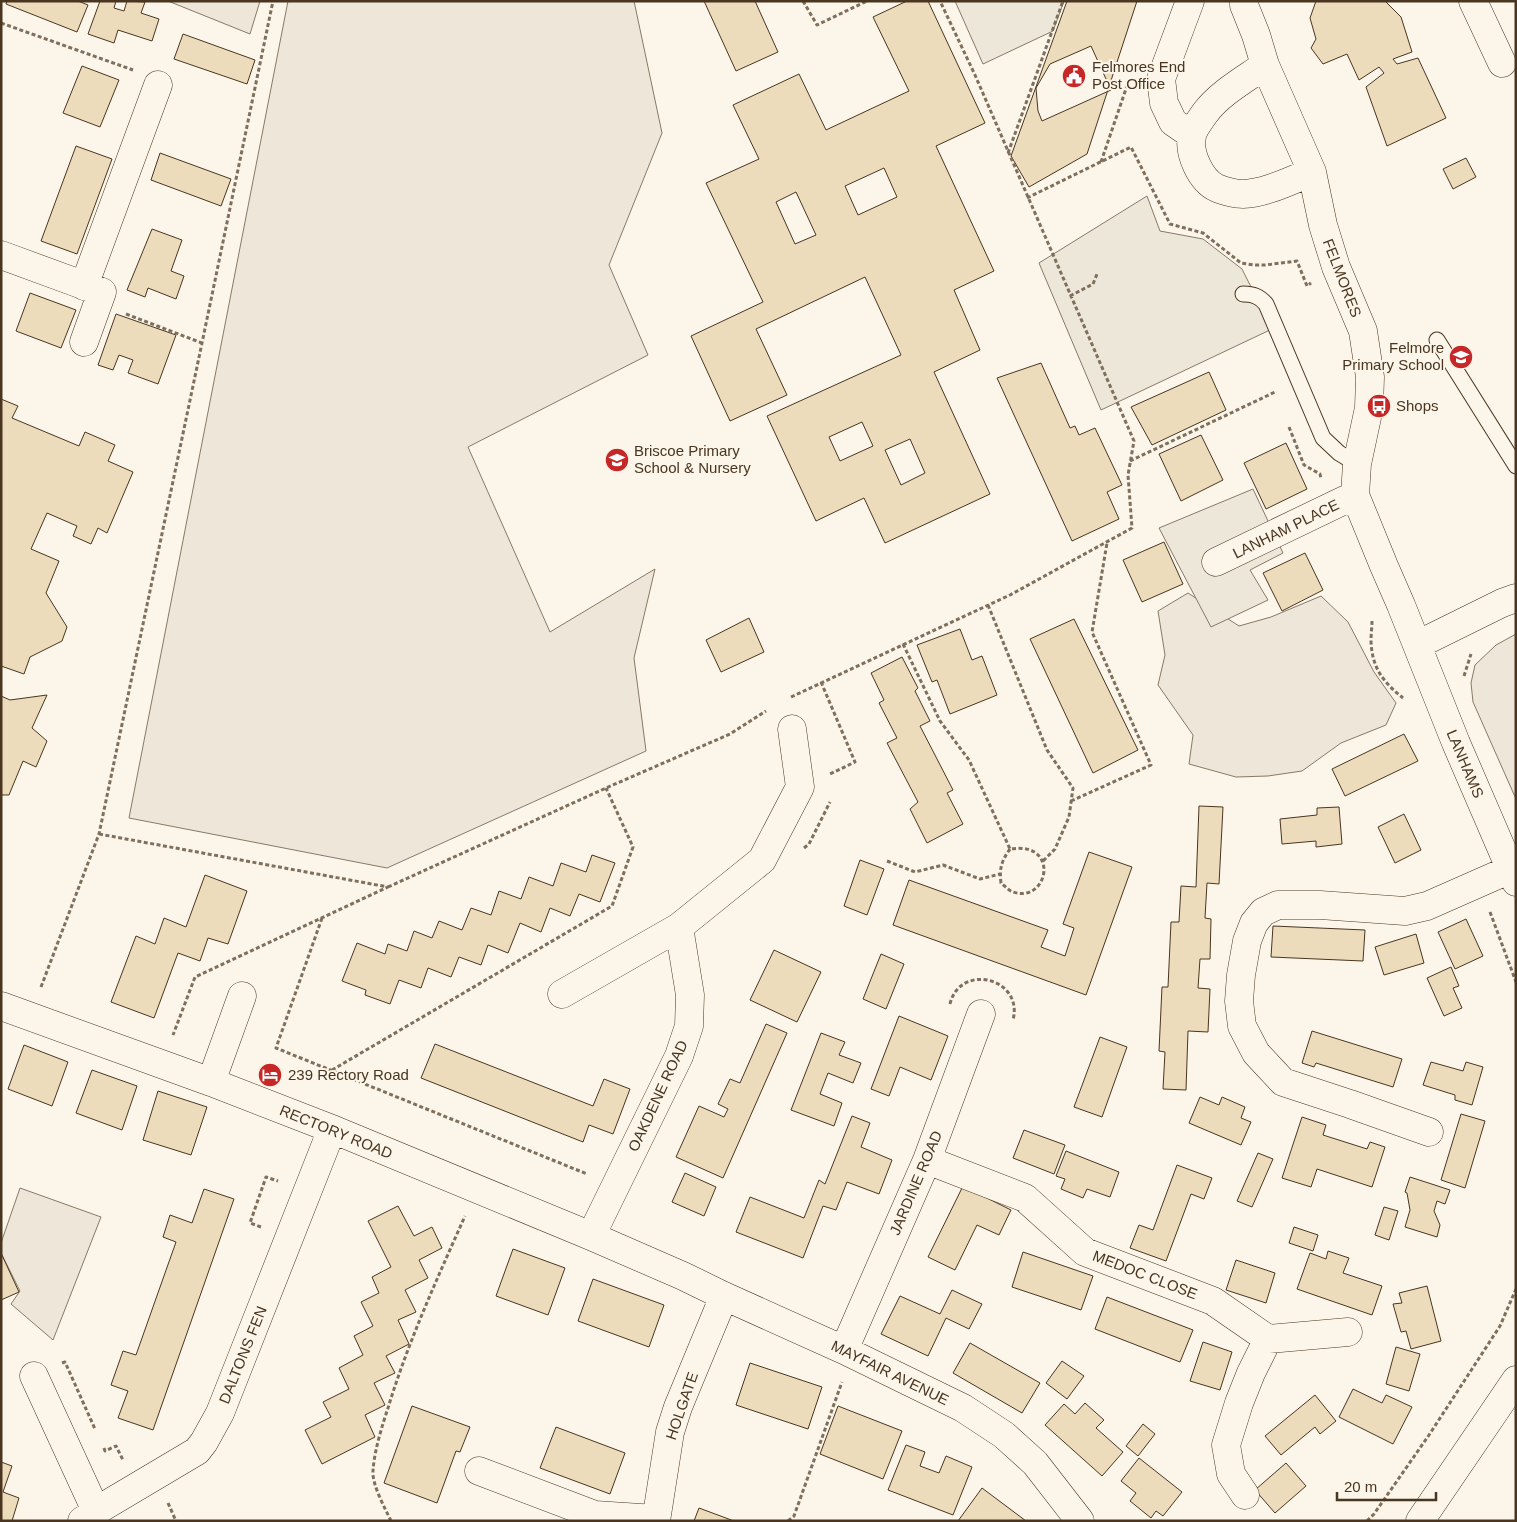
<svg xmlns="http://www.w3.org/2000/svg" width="1517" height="1522" font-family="Helvetica,sans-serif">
<rect width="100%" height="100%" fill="#fbf6e9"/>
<path fill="#ede6d9" stroke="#887966" d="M168,1H260L250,34Z
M288,1H634L662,133L609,265L648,355L468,447L550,632L655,569L634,658L646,751L387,868L129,818Z
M1188,593L1239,626L1271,617L1321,596L1348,622L1374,672L1396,703L1386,725L1341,743L1302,771L1268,776L1236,777L1189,764L1193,735L1158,685L1165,655L1158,611Z
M1516,634V799L1473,702L1471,683L1475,665L1496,645Z
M20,1188L101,1217L53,1340L11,1304L20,1291L1,1253V1243Z"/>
<path fill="#ede7d9" stroke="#887966" d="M955,1H1064L1053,31L983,64Z
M1147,196L1160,231L1203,239L1242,269L1272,329L1101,410L1039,263Z
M1253,489L1283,553L1250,570L1268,600L1211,627L1159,528Z"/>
<path fill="#ecdcbc" stroke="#4a3520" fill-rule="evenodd" d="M7,1H78L88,5L77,32L6,4Z
M100,1H116L114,8L124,11L127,1L145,2L141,13L159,19L152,41L118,30L114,43L88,34Z
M704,1H755L778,52L736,71Z
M907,1H928L985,123L936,146L994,271L954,290L980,350L934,372L990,494L885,543L864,498L816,521L767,416L901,355L865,277L756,329L787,395L730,421L691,336L763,302L706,183L759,159L733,105L799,74L826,130L909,91L873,17ZM884,168L897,197L858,215L845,186ZM796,192L816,235L795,244L776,202ZM862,422L873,446L840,461L829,437ZM910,439L925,473L901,485L885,450Z
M1067,1H1137L1087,154L1029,187L1011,156Z
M1316,1H1385L1401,17L1412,52L1393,59L1397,64L1418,58L1446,118L1387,146L1366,87L1384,73L1379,67L1359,80L1347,54L1323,64L1311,48L1316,39L1310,18Z
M183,34L255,60L247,84L174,59Z
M1091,46L1111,90L1042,121L1038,111L1036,88L1050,64Z
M82,66L119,80L100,127L63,113Z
M76,146L112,159L77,254L41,241Z
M160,153L231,179L221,206L151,180Z
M1466,158L1476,177L1453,189L1443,169Z
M152,229L182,240L171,271L184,276L176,299L148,288L145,297L127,290Z
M30,293L76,310L61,348L16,331Z
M116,314L176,335L158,384L128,373L133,360L119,355L113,370L98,365Z
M1041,363L1070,428L1075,426L1079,435L1095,428L1122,485L1107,492L1119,519L1072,541L997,378Z
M1209,372L1226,410L1152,445L1131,407Z
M1,399L18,406L12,418L79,446L85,432L115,445L108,461L133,472L107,533L98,528L91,544L73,536L77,526L47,513L31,549L59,561L46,593L67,627L62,641L30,657L24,674L1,666Z
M1201,435L1223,480L1181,501L1159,454Z
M1286,443L1307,489L1266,509L1244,463Z
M1164,542L1183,584L1142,602L1123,560Z
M1305,553L1323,590L1282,611L1263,573Z
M749,618L764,652L721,672L706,640Z
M1074,619L1138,750L1093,773L1030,639Z
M960,629L972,660L982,656L997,695L950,714L937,680L932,682L917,645Z
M902,657L918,688L915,691L930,721L920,726L953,790L947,793L963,824L927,843L910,809L918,802L887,743L897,738L879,703L884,700L871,673Z
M47,695L32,728L47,741L36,767L23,761L9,795H1V696L10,700Z
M1404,734L1418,761L1345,796L1332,769Z
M1199,806L1223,807L1219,884L1207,883L1205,918L1211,919L1210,959H1200L1198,988L1210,989L1208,1032L1188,1031L1186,1090L1163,1089L1165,1052L1159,1051L1162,987H1168L1171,922H1179L1181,886L1196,887Z
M1339,807L1342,844L1316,847V841L1282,844L1280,819L1317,815V808Z
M1404,814L1421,850L1395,863L1378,827Z
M1089,852L1132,867L1086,995L893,925L909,880L1048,930L1041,947L1065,956L1074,928L1063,924Z
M592,855L615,863L600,902L579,894L570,916L550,908L541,932L520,923L508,953L488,945L481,965L459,957L451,977L428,968L421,988L399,980L390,1004L365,995L366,990L342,981L357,943L385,954L388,944L407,951L414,931L432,938L439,921L462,930L471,908L491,915L499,891L521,899L529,877L553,886L561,863L586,872Z
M860,860L884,869L867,915L844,906Z
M205,875L247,891L228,944L208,938L200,961L178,953L154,1018L111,1002L136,936L155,944L164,918L186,927Z
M1466,919L1483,956L1455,969L1438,932Z
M1273,926L1365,930L1363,961L1271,957Z
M1416,934L1424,963L1384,975L1375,947Z
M774,950L821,972L797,1022L750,1000Z
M881,954L904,964L886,1009L863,999Z
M1451,967L1459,986L1453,988L1462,1008L1444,1016L1427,978Z
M899,1016L948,1036L931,1080L900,1067L889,1096L871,1089Z
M766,1024L787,1033L723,1178L676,1157L699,1106L724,1117L728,1109L718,1104L730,1079L740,1083Z
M1312,1031L1402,1059L1393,1087L1316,1063L1314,1067L1302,1063Z
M821,1033L845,1042L839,1055L861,1063L853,1083L828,1073L820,1094L842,1103L834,1126L791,1110Z
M1100,1037L1127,1047L1102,1117L1074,1107Z
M435,1044L593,1106L604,1079L630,1089L613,1134L589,1125L583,1142L421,1078Z
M24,1045L68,1062L52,1106L8,1089Z
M1431,1062L1463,1071L1466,1062L1483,1067L1472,1105L1455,1100V1095L1423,1085Z
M92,1070L137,1086L122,1130L76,1113Z
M158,1091L207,1107L191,1155L143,1140Z
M1200,1097L1219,1105L1222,1097L1245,1107L1241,1118L1251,1122L1241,1145L1189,1123Z
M1461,1114L1485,1121L1465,1188L1441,1180Z
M852,1116L870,1123L861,1147L892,1160L879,1194L847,1182L836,1210L823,1206L803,1258L736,1232L750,1197L804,1218L819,1180L825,1184Z
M1302,1117L1326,1125L1323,1135L1367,1149L1370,1142L1385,1147L1372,1187L1317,1169L1311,1187L1282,1178Z
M1024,1130L1065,1145L1054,1174L1013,1158Z
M1066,1151L1119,1172L1110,1197L1087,1189L1083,1198L1061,1189L1065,1179L1056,1176Z
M1258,1153L1273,1159L1252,1207L1237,1201Z
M1177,1165L1212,1178L1204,1199L1191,1194L1166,1261L1130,1248L1139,1225L1153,1230Z
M685,1173L716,1187L704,1216L672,1202Z
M1410,1177L1450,1190L1445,1204L1437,1201L1434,1211L1440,1225L1437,1237L1405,1227L1410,1210L1407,1193L1405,1192Z
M963,1186L1011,1210L999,1235L977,1225L955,1270L928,1257Z
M204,1189L234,1199L153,1430L118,1418L128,1391L111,1385L123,1351L136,1355L176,1242L163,1237L170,1215L192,1223Z
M398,1206L414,1236L432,1227L442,1248L419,1260L428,1278L405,1290L416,1312L398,1320L409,1344L386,1356L395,1373L374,1383L385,1405L365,1415L375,1437L322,1464L305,1430L331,1417L323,1402L349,1389L339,1368L363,1355L354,1336L373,1326L361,1302L379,1293L372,1277L391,1267L368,1221Z
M1384,1207L1398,1211L1389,1240L1375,1235Z
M1294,1227L1318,1235L1313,1251L1289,1243Z
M513,1249L565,1268L548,1315L496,1296Z
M1328,1251L1349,1258L1343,1273L1382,1286L1372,1315L1297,1289L1310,1253L1326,1259Z
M1023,1252L1093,1276L1081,1310L1012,1287Z
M1,1253L19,1292L1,1300Z
M1236,1260L1275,1273L1266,1303L1226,1290Z
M593,1279L664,1305L649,1347L578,1321Z
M1427,1286L1441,1341L1411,1349L1406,1331L1401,1332L1393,1304L1402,1303L1399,1293Z
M952,1290L982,1304L969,1329L946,1318L928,1356L881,1334L900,1296L940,1314Z
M1107,1297L1193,1330L1180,1362L1095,1329Z
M1203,1342L1232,1352L1220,1390L1190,1381Z
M970,1343L1040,1383L1022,1413L953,1373Z
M1396,1347L1420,1354L1409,1391L1386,1384Z
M1062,1361L1084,1376L1067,1399L1046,1383Z
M750,1363L822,1387L808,1429L736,1405Z
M1353,1389L1382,1403L1386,1395L1412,1407L1393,1444L1339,1417Z
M1315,1395L1336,1421L1320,1434L1315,1427L1281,1455L1265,1436Z
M1085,1403L1104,1420L1096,1428L1123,1452L1102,1476L1045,1425L1064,1404L1075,1414Z
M412,1406L470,1427L460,1452L456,1451L437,1503L384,1483Z
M838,1406L902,1431L883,1479L820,1454Z
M1143,1424L1155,1434L1138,1456L1126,1446Z
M556,1427L625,1453L610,1494L540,1468Z
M906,1445L925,1452L920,1466L939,1473L946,1456L972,1467L953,1515L888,1490Z
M1139,1458L1182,1492L1163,1516L1156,1511L1151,1518L1130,1501L1136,1493L1121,1481Z
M1,1462L12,1466L3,1492L19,1498L12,1521H1Z
M1286,1463L1306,1486L1275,1513L1255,1490Z
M982,1488L1026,1521H958Z
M699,1508L734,1521H694Z"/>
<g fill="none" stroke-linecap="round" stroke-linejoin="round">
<g stroke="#4a3520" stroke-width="17">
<path id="lane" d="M1243,294C1253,294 1259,296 1266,304L1323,438L1339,453L1357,464
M1437,340L1516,466"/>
</g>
<g stroke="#4a3520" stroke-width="29">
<path id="street" d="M1190,1L1161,79L1164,103L1173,122L1192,135
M1244,1V5L1256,35L1265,65L1312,172L1323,225L1336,267L1363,331L1370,377L1369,408L1357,464L1355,495L1384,566L1401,605L1456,743L1516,882
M1473,1L1502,63
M1265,65C1244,80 1220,93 1205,113C1201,119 1193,129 1192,136C1188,153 1201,181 1217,188C1223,191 1236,194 1243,194C1267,193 1291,180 1312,172
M1,255L102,292L84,342
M84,286L158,85
M1216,562L1355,495
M1417,645L1502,603L1516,598
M562,994L679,927
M1,1006L211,1082L332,1129L591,1236L683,1276L724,1296L844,1350L963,1408L1004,1435L1035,1463L1080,1521
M211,1082L242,996
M1429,1132L1350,1104L1283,1082L1256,1053L1242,1026L1239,1001L1241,975L1247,941L1254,923L1263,912L1278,905H1320L1405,911L1427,906L1511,869
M927,1160L1025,1198L1085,1252L1213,1301L1268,1339L1348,1332
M591,1236L679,1056L689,1026L690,995L679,927L762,860L800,787L792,729
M844,1350L927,1160L981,1014
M34,1376L96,1511
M479,1471L595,1515L656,1519
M1245,1495L1231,1474L1226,1445L1239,1403L1251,1373L1268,1339
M82,1521L96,1511L197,1451L204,1442L220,1413L332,1129
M656,1521L670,1432L678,1407L724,1296
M1420,1521L1516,1380"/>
</g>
<path stroke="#7f6f5c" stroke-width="3" stroke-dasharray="4 2.5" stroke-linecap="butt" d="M803,1L817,25L867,1
M1,23L133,70
M1008,153L1063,1
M1101,162L1129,80
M1027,198L1131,147L1170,224L1203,233L1241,263L1254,265H1265L1297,261L1307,286L1311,283
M1070,296L1093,284L1097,274
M126,314L202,343
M1289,427L1304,465L1320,474L1321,479
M1130,461L1275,392V393
M988,605L1047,750L1073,788L1069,817L1055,849L1042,862
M1372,621C1372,627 1371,634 1371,641C1372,668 1383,682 1403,698
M903,644L940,721L969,760L1010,849C1017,848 1024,848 1030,850C1056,859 1043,902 1013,892C1009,891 1005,886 1001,883C999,868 1002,860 1010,849
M1464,676L1471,654
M821,682L855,762L830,774
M791,697L1010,595L1132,528L1128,475L1134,441L975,75L940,1
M1071,801L1151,765L1092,632L1107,543
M99,834L388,887L195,977L173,1035
M804,848L809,844L830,802
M887,861L915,872L943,865L980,879L1000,874
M388,887L606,788L730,734L766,711
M1490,912L1516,982
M322,918L276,1048L587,1174
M41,987L99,834L202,343L273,1
M950,1004C960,962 1024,978 1013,1020
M332,1070L612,906L633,847L606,788
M261,1227L250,1223L266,1177L278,1181
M62,1363L65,1362L95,1429
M104,1448L105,1451L116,1446L123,1460
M168,1503L176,1521
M391,1521C385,1508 372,1485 373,1471C374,1452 382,1426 388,1408C408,1342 437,1279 465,1216
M788,1521L794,1516L842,1382
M1367,1521L1374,1514L1429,1435L1500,1326L1516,1289"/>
<use href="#lane" stroke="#fbf6e9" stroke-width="15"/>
<use href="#street" stroke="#fbf6e9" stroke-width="28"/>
</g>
<defs>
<g id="civic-disc" transform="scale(1.25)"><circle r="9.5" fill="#c62828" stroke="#fbf6e9"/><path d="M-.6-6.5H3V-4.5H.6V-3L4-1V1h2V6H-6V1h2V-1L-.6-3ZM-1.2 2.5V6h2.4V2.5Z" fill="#fff"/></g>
<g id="school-disc" transform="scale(1.25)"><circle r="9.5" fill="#c62828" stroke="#fbf6e9"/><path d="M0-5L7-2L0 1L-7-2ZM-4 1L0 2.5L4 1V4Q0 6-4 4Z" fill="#fff"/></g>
<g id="bus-disc" transform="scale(1.25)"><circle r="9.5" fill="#c62828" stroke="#fbf6e9"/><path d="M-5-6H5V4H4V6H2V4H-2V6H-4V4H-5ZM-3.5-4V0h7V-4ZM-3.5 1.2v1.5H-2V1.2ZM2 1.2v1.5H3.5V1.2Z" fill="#fff"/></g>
<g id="hotel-disc" transform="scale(1.25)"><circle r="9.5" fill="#c62828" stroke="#fbf6e9"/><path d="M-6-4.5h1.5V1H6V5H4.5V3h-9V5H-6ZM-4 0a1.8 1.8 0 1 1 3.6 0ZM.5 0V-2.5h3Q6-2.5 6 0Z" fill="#fff"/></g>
</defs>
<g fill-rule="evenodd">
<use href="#civic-disc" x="1074" y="76"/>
<use href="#school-disc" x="1461" y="357"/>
<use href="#bus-disc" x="1379" y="406"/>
<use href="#school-disc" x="617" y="460"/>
<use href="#hotel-disc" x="270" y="1075"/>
</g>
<g text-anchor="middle" stroke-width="4" stroke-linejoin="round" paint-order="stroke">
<g font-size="15" fill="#4a3520" stroke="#fbf6e9" text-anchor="start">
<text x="1092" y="72">Felmores End<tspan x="1092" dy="17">Post Office</tspan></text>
<text x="1444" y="353" text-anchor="end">Felmore<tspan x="1444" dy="17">Primary School</tspan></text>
<text x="1396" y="411">Shops</text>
<text x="634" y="456">Briscoe Primary<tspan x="634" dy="17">School &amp; Nursery</tspan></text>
<text x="288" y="1080">239 Rectory Road</text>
</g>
<g font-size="15" fill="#4a3520" stroke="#fbf6e9">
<text transform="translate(1342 278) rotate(69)" y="5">FELMORES</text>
<text transform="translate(1286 529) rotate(-26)" y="5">LANHAM PLACE</text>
<text transform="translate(1465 764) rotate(67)" y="5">LANHAMS</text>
<text transform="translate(658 1096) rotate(-65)" y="5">OAKDENE ROAD</text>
<text transform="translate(336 1132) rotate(22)" y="5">RECTORY ROAD</text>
<text transform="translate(916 1183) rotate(-67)" y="5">JARDINE ROAD</text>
<text transform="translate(1145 1275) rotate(21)" y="5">MEDOC CLOSE</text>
<text transform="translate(243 1355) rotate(-68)" y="5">DALTONS FEN</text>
<text transform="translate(890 1373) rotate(26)" y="5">MAYFAIR AVENUE</text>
<text transform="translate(682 1406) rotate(-71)" y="5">HOLGATE</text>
</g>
</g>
<rect width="1517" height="1522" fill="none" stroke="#4a3520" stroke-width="5"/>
<path d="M1337 1492v8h99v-8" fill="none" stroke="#4a3520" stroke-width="2.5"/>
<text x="1344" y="1492" font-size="15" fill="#4a3520" stroke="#fbf6e9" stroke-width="4" paint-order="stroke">20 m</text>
</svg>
